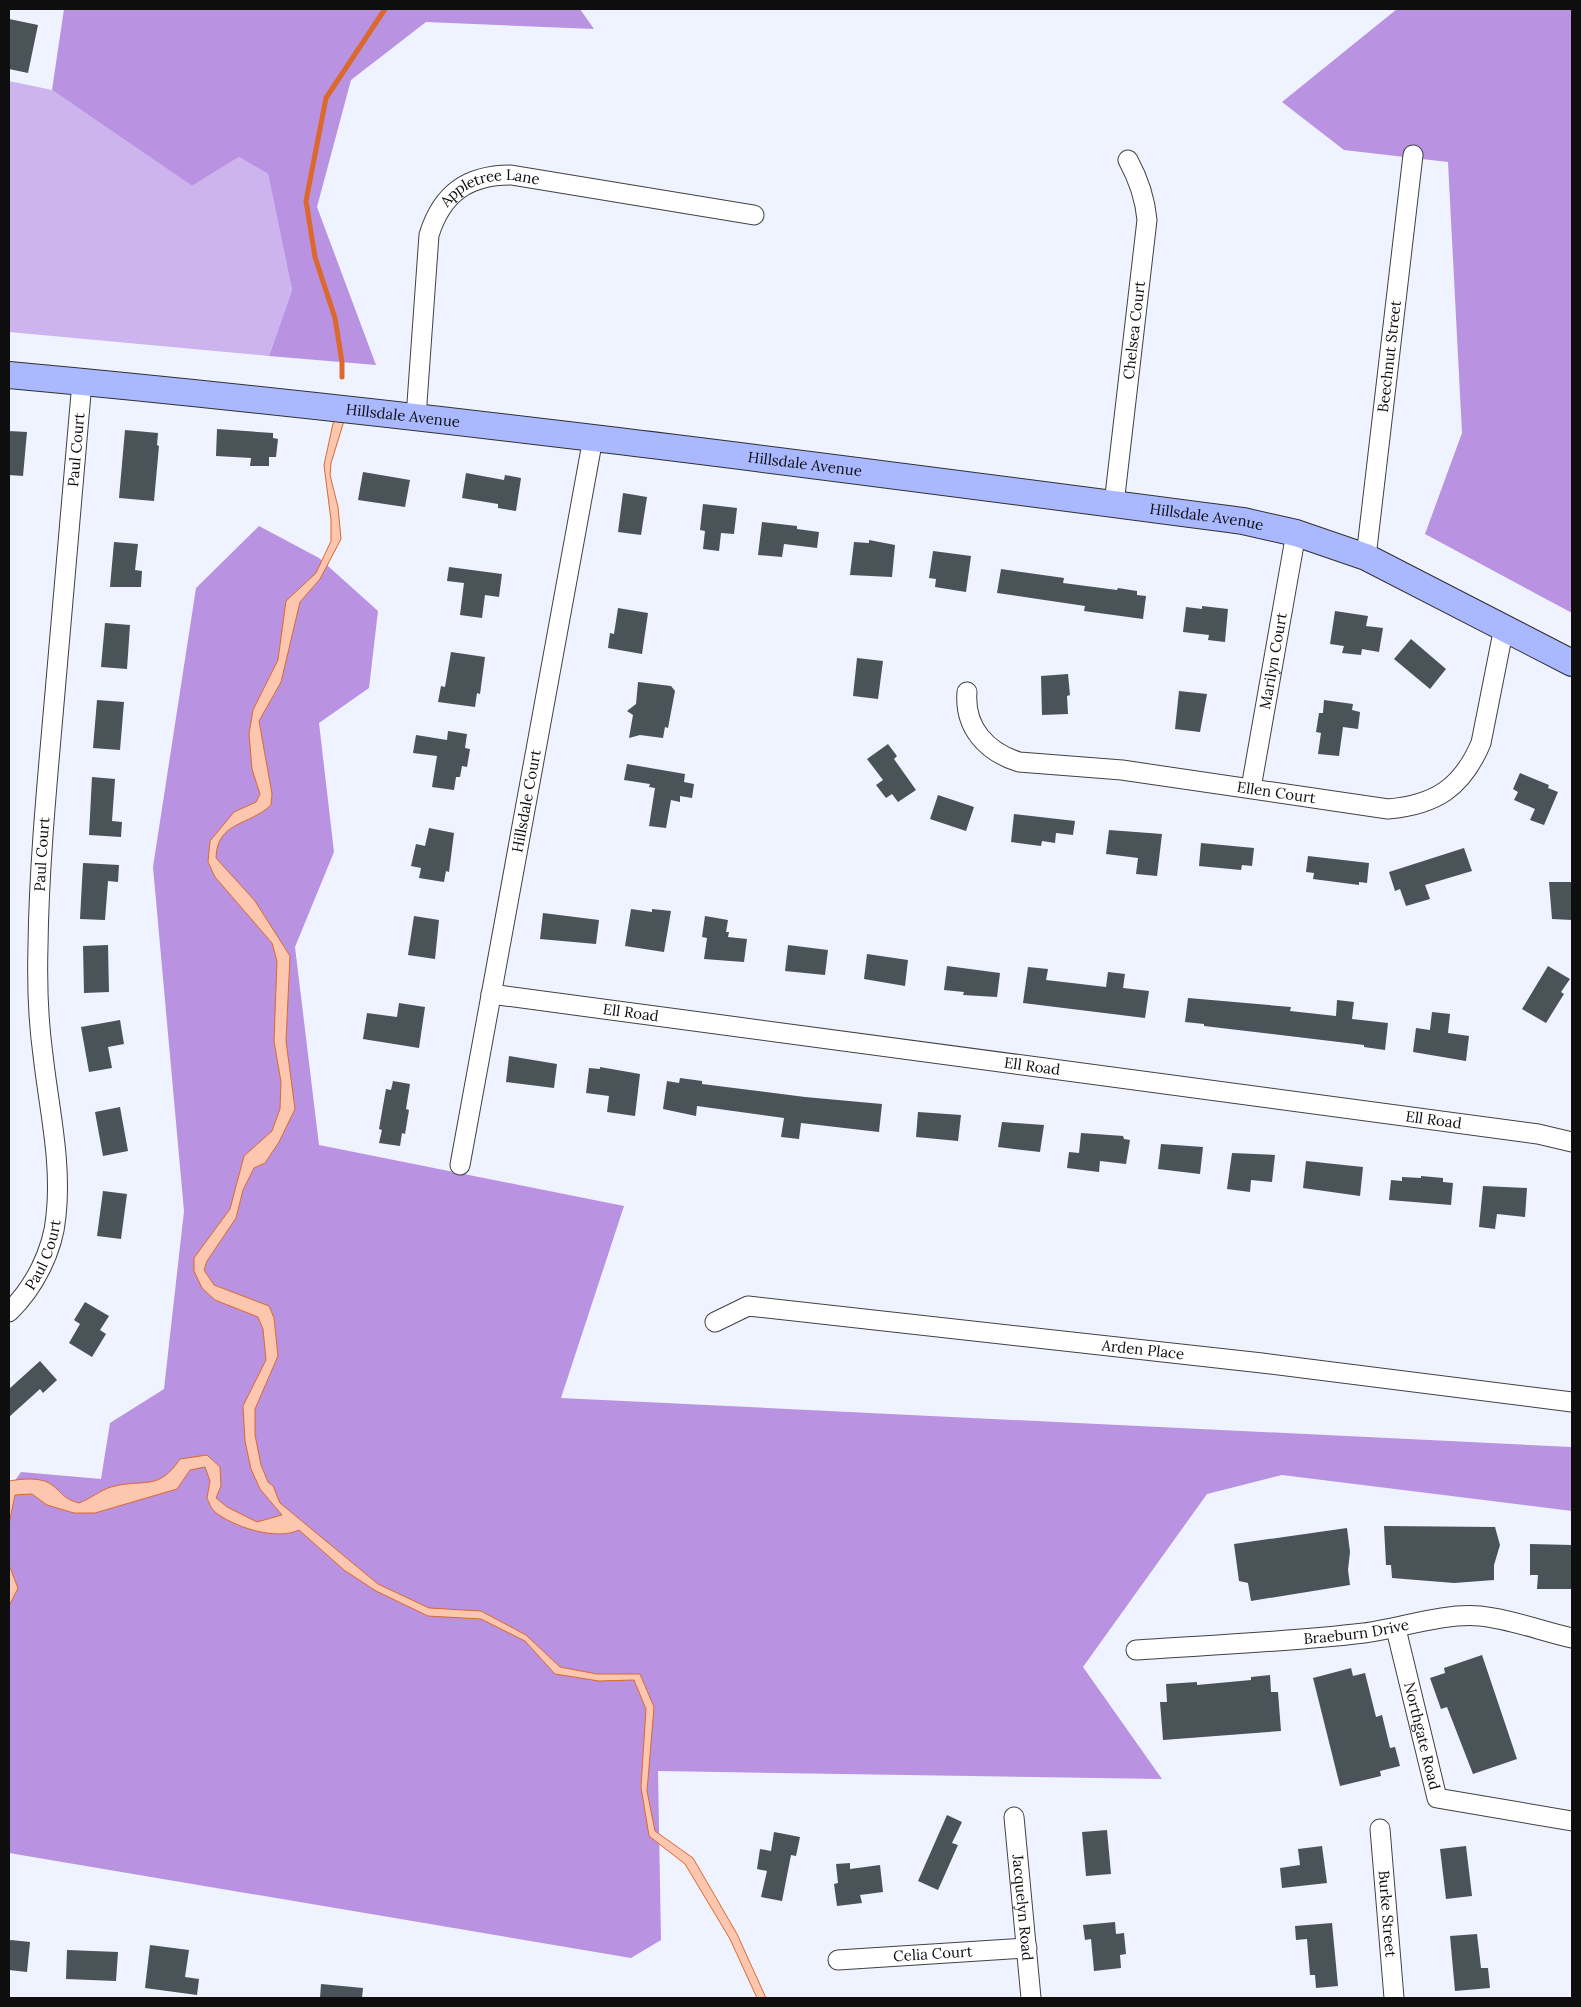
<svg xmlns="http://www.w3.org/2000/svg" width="1581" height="2007" font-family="Lora,serif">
<rect width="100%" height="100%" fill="#eff3ff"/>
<path fill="#cdb4ee" d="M9,81L52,90L192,186L239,157L268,174L292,290L269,356L9,332Z"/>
<path fill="#b992e1" d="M64,9H580L594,29L426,22L351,80L317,207L376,365L269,356L292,290L268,174L239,157L192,186L52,90Z
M1397,9H1572V613L1425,534L1462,433L1448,162L1344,150L1282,102Z
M259,526L319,558L378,611L369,688L319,723L334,852L295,947L319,1145L624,1206L561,1398L1572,1447V1511L1282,1475L1207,1494L1083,1667L1162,1779L658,1771L661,1940L631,1958L9,1853V1489L21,1472L101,1479L110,1423L164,1389L184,1211L153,867L196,588Z"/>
<path fill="#fcc7ae" stroke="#db692d" d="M334,419L344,421L331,463L330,475L338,507L341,539L320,579L300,602L281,682L259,721L272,794L271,805C249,826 217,821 216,858L255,901L290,956L286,1041L295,1109L279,1142L265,1163L254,1168L243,1190L236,1218L207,1261L204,1270L214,1285L269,1306L274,1318L278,1356L255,1409V1435L261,1465L268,1482L273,1486L280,1503L378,1584L429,1608L481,1611L526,1635L560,1667L597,1674H640L654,1707L647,1791L655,1831L693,1858L737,1934L766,1998H757L730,1939L685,1864L649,1836L641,1787L646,1709L634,1680L599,1681L555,1674L525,1641L481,1619L428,1616L376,1591L344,1570L299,1530C276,1541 234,1527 215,1512C211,1509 209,1502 207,1498L210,1481L205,1467L190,1470L177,1489L95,1513H74L47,1505L32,1494L15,1495L9,1524V1481C21,1479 38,1477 49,1483C63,1492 61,1498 79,1503C90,1499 101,1490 111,1487C144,1478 158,1492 180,1459L207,1455L220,1467L221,1486L216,1498L227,1507L257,1522L282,1515L260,1489L251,1469L245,1441L243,1406L266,1360L263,1329L258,1317L215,1300L202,1288L194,1271V1258L230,1209L244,1156L272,1131L280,1109L281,1082L274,1041L277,961L272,943L215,877L208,862L210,841L234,812L256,802L260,794L252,769L249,734L253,710L278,660L286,601L316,573L331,541V520L324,465Z
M9,1565L18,1588L9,1606Z"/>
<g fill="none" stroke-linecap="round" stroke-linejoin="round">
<path stroke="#db692d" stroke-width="5" d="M342,377V362L335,318L315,257L306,201L326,98L385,9"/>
</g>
<path fill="#495358" d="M9,19L38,25L28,73L9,69Z
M217,429L273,433V438L278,439L276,457H269V466H250L251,458L216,456Z
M125,430L158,433L157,445L159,446L154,501L119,498Z
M9,431L27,432L23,476L9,475Z
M363,472L410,480L405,507L358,500Z
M466,473L504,480L505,475L521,478L516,511L498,508V504L462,498Z
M623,493L647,497L641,535L618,532Z
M703,504L737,508L734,534L721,533L719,551L703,549L705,531L700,530Z
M762,522L797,526V529L819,532L817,548L784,544L782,557L758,555Z
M869,540L895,545L892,577L850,575L854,542L869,543Z
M114,542L138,544L135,570L142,571L141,587H110Z
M933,551L971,556L966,592L935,587L936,579L929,578Z
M449,567L502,574L499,597L485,595L482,618L460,615L464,583L447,581Z
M1001,569L1064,578L1063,583L1117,590L1118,588L1137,591V595L1146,596L1143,619L1084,611L1085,606L997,593Z
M1202,606L1228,609L1225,642L1208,640L1209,635L1183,632L1186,607L1202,609Z
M618,608L648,613L642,654L608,648L610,633L614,634Z
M1335,611L1368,616L1366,626L1383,628L1379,652L1362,649L1361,655L1342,653L1344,646L1330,644Z
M105,623L130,625L127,669L101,667Z
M1411,639L1446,669L1430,689L1394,659Z
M451,652L485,657L480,694L477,693L475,707L438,702L441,686L445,687Z
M857,658L883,661L878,699L853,696Z
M1068,674L1070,695L1067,696L1068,714L1042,715L1041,676Z
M638,682L671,686L675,691L668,728L665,727L663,738L640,735L629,738L633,715L627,711L636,704Z
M1179,691L1207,694L1200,732L1175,729Z
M97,700L124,702L120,750L93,748Z
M1324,700L1353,704L1352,710L1360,712L1358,729L1343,727L1339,756L1318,754L1321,733L1316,732L1319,713H1323Z
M448,731L467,734L465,748L470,749L467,767L462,766L460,777H456L454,790L432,787L437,756L413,753L416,735L447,740Z
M888,744L897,756L894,759L916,790L898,802L892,794L886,798L876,785L883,780L867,759Z
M627,764L685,774L684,782L694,784L692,798L680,796V802L671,800L666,828L649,826L655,788L649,787L650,784L624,780Z
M1520,773L1549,785L1548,788L1558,792L1544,825L1530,820L1535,809L1514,800L1518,792L1513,789Z
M92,777L115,779L112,821L122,822L121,837L89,835Z
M938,795L974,807L966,831L930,819Z
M1014,814L1075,821L1073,835L1056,833L1055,843L1042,841L1041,846L1011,842Z
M429,828L454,833L449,872L446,871L444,882L419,878L421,868L411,866L416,844L425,846Z
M1109,830L1162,834L1157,876L1136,874L1138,858L1106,854Z
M1201,843L1254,848L1252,866L1242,865L1241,870L1199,866Z
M1464,848L1472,871L1425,885L1430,899L1406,906L1400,889L1395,891L1389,872Z
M1308,856L1369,863L1367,883L1359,882V885L1313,879L1314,873L1306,872Z
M83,863L119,865L118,882L108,881L105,920L80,919Z
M1549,882H1572V920L1552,919Z
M631,909L652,912V909L671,911L664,952L625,946Z
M543,913L599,920L596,944L540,939Z
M414,916L439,920L435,959L408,955Z
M705,916L728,920L726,932H729L728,937L747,939L744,962L704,959L707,938L702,937Z
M108,945L109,992L84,993L83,946Z
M788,945L828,950L825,975L785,971Z
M867,954L908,960L905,986L864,979Z
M947,966L1000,973L997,997L963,995L964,992L944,990Z
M1548,966L1570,979L1561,992L1564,994L1546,1023L1522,1009Z
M1028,967L1048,969L1046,980L1106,987L1108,972L1125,974L1123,988L1149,991L1145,1018L1023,1003Z
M1188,998L1291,1007L1290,1011L1336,1016L1337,1000L1354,1002L1352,1019L1388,1023L1385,1050L1364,1047V1045L1204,1026V1024L1185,1022Z
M399,1003L425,1007L419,1048L363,1039L367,1013L397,1017Z
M1432,1012L1450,1014L1448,1033L1469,1036L1466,1061L1413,1052L1416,1028L1430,1030Z
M120,1020L124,1044L108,1047L112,1068L89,1072L81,1027Z
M509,1056L557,1064L554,1088L506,1082Z
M600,1067L640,1074L635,1116L607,1112L609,1096L586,1093L589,1068L600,1069Z
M680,1078L702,1081V1084L805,1097L882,1104L879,1132L801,1123L799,1139L781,1137L784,1118L697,1106L696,1116L663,1109L667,1081L679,1083Z
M393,1081L410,1084L406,1109L409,1110L405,1134L402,1133L400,1146L379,1143L382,1130L379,1129L386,1089L391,1090Z
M120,1107L128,1151L103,1156L95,1112Z
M918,1112L961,1115L958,1141L916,1137Z
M1002,1122L1044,1125L1040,1152L998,1147Z
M1081,1133L1123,1136L1124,1139L1130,1140L1126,1164L1100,1161L1099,1172L1067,1168L1069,1152L1079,1153Z
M1161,1144L1203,1147L1200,1174L1158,1169Z
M1232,1153L1275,1155L1272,1182L1251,1180L1250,1192L1227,1189Z
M1306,1161L1363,1167L1360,1196L1303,1188Z
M1421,1176L1443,1178V1182L1453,1183L1451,1205L1389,1200L1391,1180L1402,1181V1177L1421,1178Z
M1483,1186L1527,1188L1525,1217L1497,1214L1495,1229L1479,1227Z
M103,1191L127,1194L121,1239L97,1236Z
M85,1302L109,1316L100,1330L106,1334L92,1357L69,1343L80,1324L74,1320Z
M40,1361L57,1380L43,1393L40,1389L9,1417V1389Z
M1384,1526L1495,1527L1500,1545L1494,1565V1580L1454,1583L1392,1578L1391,1565H1386Z
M1347,1528L1350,1552L1348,1570L1350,1585L1251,1601L1248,1583L1239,1581L1234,1544Z
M1530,1544L1572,1545V1589H1537L1538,1575H1530Z
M1482,1655L1517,1759L1473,1774L1447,1707L1441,1709L1430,1678L1445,1673L1444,1668Z
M1351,1668L1353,1676L1365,1673L1376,1717L1382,1715L1390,1748L1395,1747L1400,1766L1380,1771L1381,1776L1340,1786L1313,1678Z
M1270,1675L1271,1692H1278L1281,1731L1163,1740L1160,1702H1167L1166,1684L1197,1682V1685L1251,1680V1677Z
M947,1815L962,1822L952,1843L958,1845L938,1890L918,1881Z
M1107,1830L1111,1874L1086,1876L1082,1832Z
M774,1832L800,1837L796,1856L791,1855L782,1901L761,1897L767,1871L757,1869L760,1849L771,1851Z
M1322,1846L1327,1883L1282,1888L1280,1868L1300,1865L1298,1849Z
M1466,1846L1472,1896L1446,1899L1440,1849Z
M850,1863V1869L880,1865L883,1892L860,1895L862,1903L837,1906L834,1884L838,1883L836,1864Z
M1115,1922L1116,1934L1124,1933L1126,1954L1120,1955L1121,1968L1094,1971L1091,1939L1085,1940L1083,1925Z
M1332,1923L1338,1986L1316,1988L1315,1975H1310L1307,1939L1296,1940L1295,1926Z
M1477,1934L1481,1968H1488L1490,1988L1455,1991L1450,1936Z
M11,1940L30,1942L27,1972L9,1970V1941Z
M150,1945L189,1950L185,1977L199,1979L197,1995L145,1988Z
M67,1950L118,1952L116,1981L66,1979Z
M321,1984L363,1988L362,1998H320Z"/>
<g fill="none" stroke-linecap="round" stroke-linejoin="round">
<g stroke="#414141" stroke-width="21">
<g id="street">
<path id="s1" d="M416,417L429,235C442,193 468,175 511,175L754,215"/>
<path id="s2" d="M1114,504L1147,220C1145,198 1139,180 1128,160"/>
<path id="s3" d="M1366,557L1413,155"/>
<path id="s4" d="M967,692C964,728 987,752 1019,762L1122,770L1388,809C1435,805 1462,788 1481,743L1504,627"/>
<path id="s5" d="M1251,788L1296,533"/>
<path id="s6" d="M491,994L1538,1134L1572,1142"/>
<path id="s7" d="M460,1165L593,438"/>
<path id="s8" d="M9,1312C34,1288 53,1251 56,1216C62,1162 49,1109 43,1055C38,1019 37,982 38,946C39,866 47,784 54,704C63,597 73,490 82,382"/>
<path id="s9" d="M715,1322L748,1306L1262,1363L1572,1402"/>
<path id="s10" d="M1396,1629L1437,1798L1572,1821"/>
<path id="s11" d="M1136,1650C1212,1645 1288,1642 1364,1633C1402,1628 1441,1613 1480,1616C1511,1619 1541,1631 1572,1638"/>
<path id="s12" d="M1014,1817L1031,1998"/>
<path id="s13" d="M1380,1829L1394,1998"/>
<path id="s14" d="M838,1960L1027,1948"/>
</g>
</g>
<g stroke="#303030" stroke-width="28">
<g id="secondary">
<path id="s15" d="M9,375C422,413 832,467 1243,521L1296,533L1366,557L1572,663"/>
</g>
</g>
<use href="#street" stroke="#fff" stroke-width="19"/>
<use href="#secondary" stroke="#aab8ff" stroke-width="26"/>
</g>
<g text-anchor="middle" stroke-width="5" stroke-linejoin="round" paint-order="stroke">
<g font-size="15" fill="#0e0e0e" stroke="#fff">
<text dy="5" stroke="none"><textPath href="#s1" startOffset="269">Appletree Lane</textPath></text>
<text dy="5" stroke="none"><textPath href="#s2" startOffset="175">Chelsea Court</textPath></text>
<text dy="5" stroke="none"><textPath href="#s3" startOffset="202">Beechnut Street</textPath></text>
<text dy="5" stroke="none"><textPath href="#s15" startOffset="396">Hillsdale Avenue</textPath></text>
<text dy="5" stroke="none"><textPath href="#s8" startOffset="878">Paul Court</textPath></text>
<text dy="5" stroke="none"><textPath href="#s15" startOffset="801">Hillsdale Avenue</textPath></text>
<text dy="5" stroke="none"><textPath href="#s15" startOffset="1206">Hillsdale Avenue</textPath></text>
<text dy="5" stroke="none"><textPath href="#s5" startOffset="129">Marilyn Court</textPath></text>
<text dy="5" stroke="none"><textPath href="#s4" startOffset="354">Ellen Court</textPath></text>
<text dy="5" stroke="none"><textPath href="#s7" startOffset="370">Hillsdale Court</textPath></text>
<text dy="5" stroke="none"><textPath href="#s8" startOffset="472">Paul Court</textPath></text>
<text dy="5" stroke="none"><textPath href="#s6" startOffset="141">Ell Road</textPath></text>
<text dy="5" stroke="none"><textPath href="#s6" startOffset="546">Ell Road</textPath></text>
<text dy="5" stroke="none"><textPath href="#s6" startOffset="951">Ell Road</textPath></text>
<text dy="5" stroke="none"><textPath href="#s8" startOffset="68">Paul Court</textPath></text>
<text dy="5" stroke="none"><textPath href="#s9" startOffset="434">Arden Place</textPath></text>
<text dy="5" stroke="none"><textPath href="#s11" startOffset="221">Braeburn Drive</textPath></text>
<text dy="5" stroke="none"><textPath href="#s10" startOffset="110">Northgate Road</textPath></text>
<text dy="5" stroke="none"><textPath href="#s12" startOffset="91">Jacquelyn Road</textPath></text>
<text dy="5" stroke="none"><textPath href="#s13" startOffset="85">Burke Street</textPath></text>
<text dy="5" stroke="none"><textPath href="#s14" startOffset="95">Celia Court</textPath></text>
</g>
</g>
<rect width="1581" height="2007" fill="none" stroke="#0e0e0e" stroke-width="20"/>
</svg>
